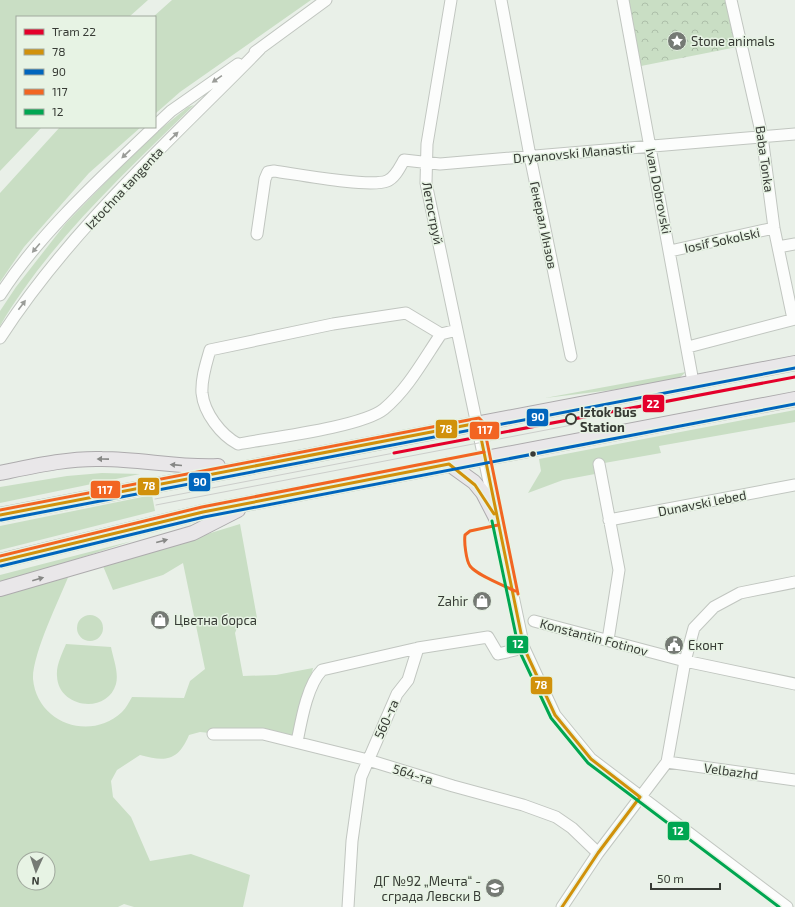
<svg xmlns="http://www.w3.org/2000/svg" width="795" height="907" font-family="'Exo 2',sans-serif">
<defs>
<pattern id="park-crowns" width="20" height="18" patternUnits="userSpaceOnUse"><rect width="20" height="18" fill="#c9dec4"/><path d="M2 6a3 3 0 1 1 6 0M12 15a3 3 0 1 1 6 0" fill="none" stroke="#adbfa9"/></pattern>
</defs>
<rect width="100%" height="100%" fill="#e9f0e8"/>
<path fill="#c9dec4" fill-rule="evenodd" d="M0,0H148L129,17H17V127H42L0,171Z
M172,0H311L180,92L155,114V17H153Z
M194,105C125,173 49,242 0,326V311L16,287L66,223L147,140L188,107Z
M60,127H141L89,173L24,247L0,282V193Z
M686,372L678,379L612,390L545,398Z
M795,410V422L659,446L661,453L593,465L595,474L563,480L528,493L541,471L539,459Z
M102,473L140,474L0,503V487L67,476Z
M152,495L155,511L0,550V526Z
M240,524L257,618L239,623L235,633L243,676L276,675L313,668L297,742L200,732L189,735C178,761 166,762 140,755L117,770L111,781L113,797L131,817L150,861L191,854L250,875L243,907H134L124,904L118,907H0V595L69,575C59,600 32,655 33,679C37,723 90,742 122,712C126,708 129,702 132,697L184,698L190,681L205,669L183,563L163,575L113,590L103,566ZM24,859H48V883H24Z
M132,541L12,580L0,583V575Z
M77 628a13 13 0 1 1 26 0a13 13 0 1 1-26 0Z
M66,644L111,647C113,658 119,672 116,684C107,715 58,708 57,676C56,665 62,654 66,644Z"/>
<path fill="url(#park-crowns)" d="M623,0H731L742,46L636,67Z"/>
<g fill="none" stroke-linecap="round" stroke-linejoin="round">
<g stroke="#c1c6c0" stroke-width="13">
<path id="minor" d="M451,0L427,144L426,183L524,648L555,715L591,759L787,907
M501,0L530,156L571,356
M623,0L693,382
M731,0L762,136L774,228L793,319
M255,52L326,0
M155,126L171,111L238,64
M257,234L265,179L268,172L274,171C296,174 369,188 387,181C395,178 400,167 404,160L440,164L795,134
M778,247L795,244
M670,251L774,228
M0,295C39,234 102,177 154,127
M441,334C424,359 408,389 384,409C362,427 270,438 238,444C221,435 204,413 202,393C201,379 206,364 210,350L333,324L406,313L441,334L457,330
M0,338C71,228 170,141 260,49
M688,347L795,319
M599,464L619,570L608,640
M609,520L795,485
M534,621L685,661L795,684
M213,734H263L368,760L453,786L523,805L556,817L572,828L598,853
M297,742C301,722 307,685 322,670L418,648
M667,762L795,780
M348,907L352,841L361,777L397,694L408,680L418,648L488,637L498,654L524,648
M562,907L598,853L667,762L685,661L694,628L714,607L740,593L795,582"/>
</g>
<g stroke="#adabad" stroke-width="16">
<path id="major" d="M449,464L474,482L483,493L497,520
M0,473C34,466 68,458 102,459C141,459 179,468 218,466
M0,515L795,363
M0,561L203,512L795,399
M0,589L193,533L238,510"/>
</g>
<use href="#minor" stroke="#fcfdfc" stroke-width="11"/>
<use href="#major" stroke="#e9e7e9" stroke-width="14"/>
<path stroke="#cccecb" stroke-width="1" d="M155,499L394,453
M156,505L572,425"/>
<g stroke="#e7f3e4" stroke-width="6">
<path id="bus-1" d="M0,515L478,423L524,648L555,715L591,759L640,797
M0,561L203,512L449,464L475,485L494,514
M562,907L598,853L640,797"/>
</g>
<g stroke="#e7f3e4" stroke-width="6">
<path id="bus-2" d="M1,520L795,368
M1,566L204,517L795,404"/>
</g>
<g stroke="#e7f3e4" stroke-width="6">
<path id="bus-3" d="M0,510L479,418L483,422L518,594
M498,525L470,531L465,535C464,542 466,560 470,566C478,576 503,585 515,591
M0,556L202,507L484,452"/>
</g>
<g stroke="#e7f3e4" stroke-width="6">
<path id="bus-4" d="M492,521L519,650L551,718L588,763L779,907"/>
</g>
<use href="#bus-1" stroke="#d1910b" stroke-width="3"/>
<use href="#bus-2" stroke="#0065bd" stroke-width="3"/>
<use href="#bus-3" stroke="#f26522" stroke-width="3"/>
<use href="#bus-4" stroke="#00a651" stroke-width="3"/>
<g stroke="#e7f3e4" stroke-width="6">
<path id="tram-1" d="M394,453L795,377"/>
</g>
<use href="#tram-1" stroke="#e4002b" stroke-width="3"/>
</g>
<defs><path id="oneway-solid" d="M-6-.8H1V-3.2L6.5 0L1 3.2V.8H-6Z"/></defs>
<g fill="#9a9c98">
<use href="#oneway-solid" transform="translate(217 79) rotate(145)"/>
<use href="#oneway-solid" transform="translate(174 136) rotate(-44)"/>
<use href="#oneway-solid" transform="translate(126 154) rotate(137)"/>
<use href="#oneway-solid" transform="translate(36 248) rotate(130)"/>
<use href="#oneway-solid" transform="translate(22 305) rotate(-53)"/>
</g>
<g fill="#878886">
<use href="#oneway-solid" transform="translate(103 459) rotate(-179)"/>
<use href="#oneway-solid" transform="translate(176 465) rotate(-175)"/>
<use href="#oneway-solid" transform="translate(162 541) rotate(-15)"/>
<use href="#oneway-solid" transform="translate(38 579) rotate(-16)"/>
</g>
<defs>
<g id="sight-disc" transform="scale(1)"><circle r="9.5" fill="#757a74" stroke="#e7f3e4"/><path d="M0-6L1.8-2.2L6-1.7L2.9 1.2L3.7 5.4L0 3.3L-3.7 5.4L-2.9 1.2L-6-1.7L-1.8-2.2Z" fill="#fff"/></g>
<g id="shop-disc" transform="scale(1)"><circle r="9.5" fill="#757a74" stroke="#e7f3e4"/><path d="M-5-2.5h2.3a2.7 3.5 0 0 1 5.4 0H5L5.5 6h-11ZM-1.5-2.5h3a1.5 2.3 0 0 0-3 0Z" fill="#fff"/></g>
<g id="civic-disc" transform="scale(1)"><circle r="9.5" fill="#757a74" stroke="#e7f3e4"/><path d="M-.6-6.5H3V-4.5H.6V-3L4-1V1h2V6H-6V1h2V-1L-.6-3ZM-1.2 2.5V6h2.4V2.5Z" fill="#fff"/></g>
<g id="school-disc" transform="scale(1)"><circle r="9.5" fill="#757a74" stroke="#e7f3e4"/><path d="M0-5L7-2L0 1L-7-2ZM-4 1L0 2.5L4 1V4Q0 6-4 4Z" fill="#fff"/></g>
</defs>
<g fill-rule="evenodd">
<use href="#sight-disc" x="677" y="41"/>
<use href="#shop-disc" x="482" y="601"/>
<use href="#shop-disc" x="160" y="620"/>
<use href="#civic-disc" x="674" y="645"/>
<use href="#school-disc" x="495" y="888"/>
</g>
<circle fill="#e7f3e4" stroke="#373b35" stroke-width="2" cx="571" cy="419" r="5"/>
<circle fill="#373b35" stroke="#e7f3e4" stroke-width="1.5" cx="533" cy="454" r="3.5"/>
<g text-anchor="middle" stroke-width="3" stroke-linejoin="round" paint-order="stroke">
<g font-size="13" fill="#373b35" stroke="#e7f3e4" text-anchor="start">
<text x="691" y="46">Stone animals</text>
<text x="468" y="606" text-anchor="end">Zahir</text>
<text x="174" y="625">Цветна борса</text>
<text x="688" y="650">Еконт</text>
<text x="481" y="886" text-anchor="end">ДГ №92 „Мечта“ -<tspan x="481" dy="15">сграда Левски В</tspan></text>
</g>
<g font-size="13" fill="#373b35" stroke="#e7f3e4">
<text transform="translate(574 153) rotate(-5)" y="5">Dryanovski Manastir</text>
<text transform="translate(765 159) rotate(82)" y="5">Baba Tonka</text>
<text transform="translate(124 188) rotate(-47)" y="5">Iztochna tangenta</text>
<text transform="translate(659 191) rotate(79)" y="5">Ivan Dobrovski</text>
<text transform="translate(433 213) rotate(79)" y="5">Летоструй</text>
<text transform="translate(544 225) rotate(78)" y="5">Генерал Инзов</text>
<text transform="translate(722 240) rotate(-12)" y="5">Iosif Sokolski</text>
<text transform="translate(702 503) rotate(-11)" y="5">Dunavski lebed</text>
<text transform="translate(594 637) rotate(15)" y="5">Konstantin Fotinov</text>
<text transform="translate(386 719) rotate(-66)" y="5">560-та</text>
<text transform="translate(731 771) rotate(8)" y="5">Velbazhd</text>
<text transform="translate(413 774) rotate(17)" y="5">564-та</text>
</g>
<g font-size="13" font-weight="bold" fill="#373b35" stroke="#e7f3e4" text-anchor="start">
<text x="580" y="417">Iztok Bus<tspan x="580" dy="15">Station</tspan></text>
</g>
</g>
<g stroke="#e7f3e4" stroke-width="1.5">
<rect x="642" y="394" width="23" height="19" rx="4" fill="#e4002b"/>
<rect x="526" y="408" width="23" height="19" rx="4" fill="#0065bd"/>
<rect x="435" y="419" width="23" height="20" rx="4" fill="#d1910b"/>
<rect x="469" y="421" width="31" height="19" rx="4" fill="#f26522"/>
<rect x="188" y="472" width="23" height="20" rx="4" fill="#0065bd"/>
<rect x="137" y="477" width="23" height="19" rx="4" fill="#d1910b"/>
<rect x="90" y="480" width="31" height="19" rx="4" fill="#f26522"/>
<rect x="506" y="635" width="23" height="19" rx="4" fill="#00a651"/>
<rect x="530" y="676" width="23" height="19" rx="4" fill="#d1910b"/>
<rect x="667" y="821" width="23" height="20" rx="4" fill="#00a651"/>
</g>
<g font-size="11" text-anchor="middle" font-weight="bold" fill="#fff">
<text x="653" y="408">22</text>
<text x="538" y="421">90</text>
<text x="446" y="433">78</text>
<text x="485" y="434">117</text>
<text x="200" y="486">90</text>
<text x="149" y="490">78</text>
<text x="105" y="494">117</text>
<text x="518" y="648">12</text>
<text x="541" y="689">78</text>
<text x="678" y="835">12</text>
</g>
<rect x="16" y="16" width="140" height="112" fill="#e7f3e4" stroke="#a1a99e"/>
<rect x="24" y="29" width="20" height="6" fill="#e4002b" stroke="#a1a99e"/>
<text x="52" y="36" font-size="12" fill="#373b35">Tram 22</text>
<rect x="24" y="49" width="20" height="6" fill="#d1910b" stroke="#a1a99e"/>
<text x="52" y="56" font-size="12" fill="#373b35">78</text>
<rect x="24" y="69" width="20" height="6" fill="#0065bd" stroke="#a1a99e"/>
<text x="52" y="76" font-size="12" fill="#373b35">90</text>
<rect x="24" y="89" width="20" height="6" fill="#f26522" stroke="#a1a99e"/>
<text x="52" y="96" font-size="12" fill="#373b35">117</text>
<rect x="24" y="109" width="20" height="6" fill="#00a651" stroke="#a1a99e"/>
<text x="52" y="116" font-size="12" fill="#373b35">12</text>
<g transform="translate(36 871) rotate(183)"><circle r="19" fill="#e7f3e4" stroke="#a1a99e"/>
<path d="M0-3L7 15L0 10L-7 15Z" fill="#757a74"/>
<text y="-6" font-size="11" font-weight="bold" text-anchor="middle" fill="#373b35">N</text>
</g>
<path d="M651 883v6h69v-6" fill="none" stroke="#373b35" stroke-width="2"/>
<text x="657" y="883" font-size="12" fill="#373b35" stroke="#e7f3e4" stroke-width="3" paint-order="stroke">50 m</text>
</svg>
